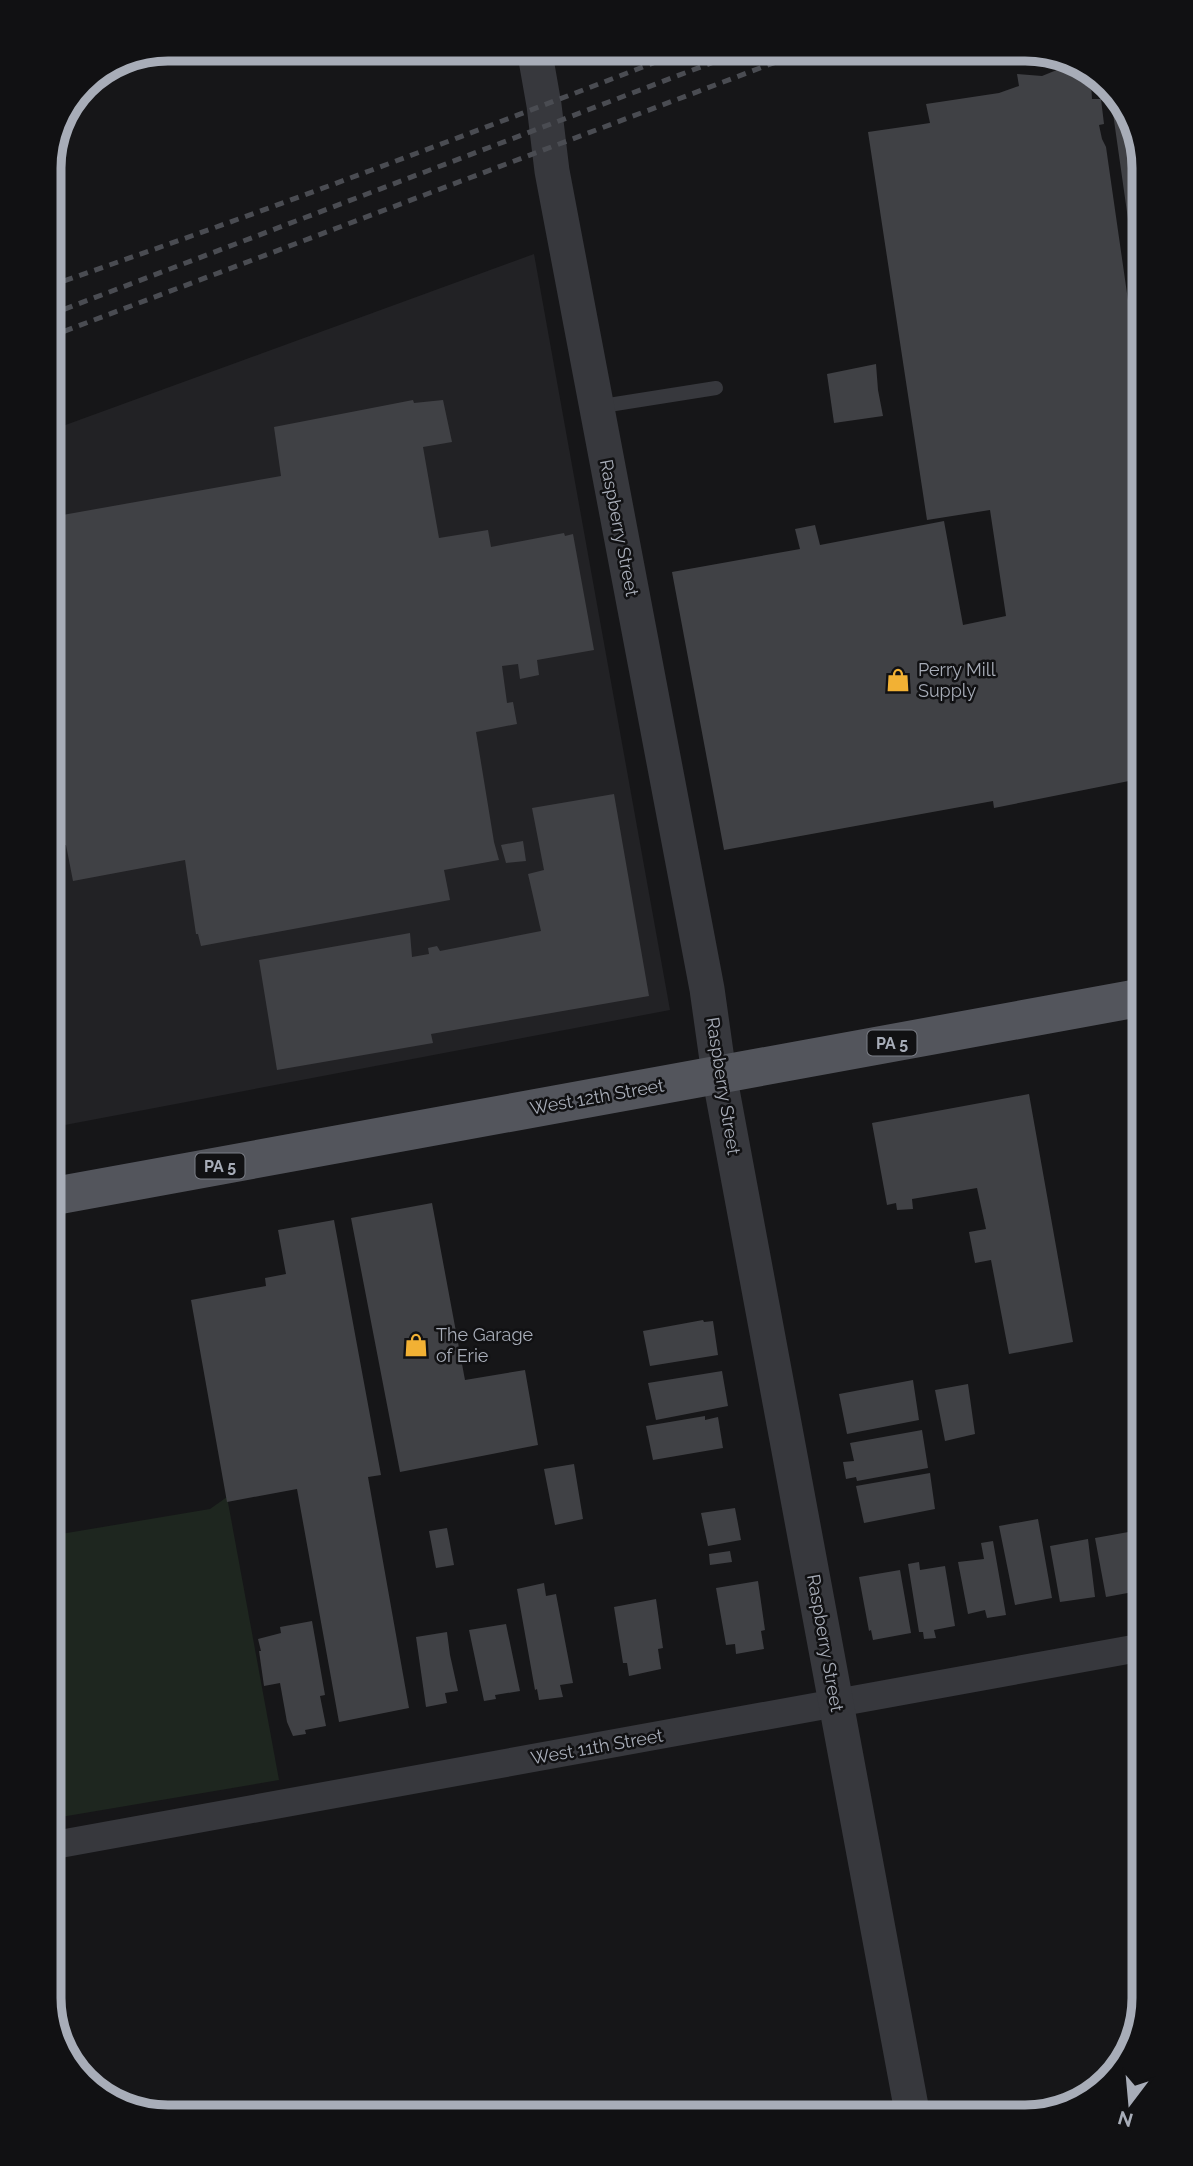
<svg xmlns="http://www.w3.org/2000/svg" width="1193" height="2166" font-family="Raleway,sans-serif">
<rect width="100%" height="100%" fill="#161618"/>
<path fill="#222225" d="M534,254L670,1010L49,1128V431Z"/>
<path fill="#1e261f" d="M227,1497L279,1780L55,1818L49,1783V1536L210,1509Z"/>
<path fill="#404145" d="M1074,63L1082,66L1084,85L1091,84L1092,99H1101L1104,124L1099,125L1102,139L1106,147L1135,349H1140L1142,356L1135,357L1144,407V425H1137L1144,472V778L994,808L993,801L724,850L672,572L800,549L795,529L815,525L820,545L944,521L963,625L1006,616L990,510L927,520L868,132L930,123L926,104L999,93L1019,86L1017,74L1042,76Z
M1110,92L1135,122L1144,168V318H1142Z
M876,364L878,390L883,416L834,423L827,374Z
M413,400L414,403L443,400L452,442L423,447L439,538L488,530L491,547L564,533L565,536L573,534L594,650L537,660L539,675L520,679L518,664L502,666L507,703L513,702L517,724L476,732L494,842L499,860L444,870L450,900L201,946L198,934H196L185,860L73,881L66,845L49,848V496L57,516L281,476L274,427Z
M614,794L649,996L431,1034L433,1043L277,1070L259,960L410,933L412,957L429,954L428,948L437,946L440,951L541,931L528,874L544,870L532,808Z
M523,841L526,861L506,863L501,845Z
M1029,1094L1073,1342L1009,1354L991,1260L975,1263L969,1232L986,1229L977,1188L912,1199L913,1209L897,1210L896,1203L887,1205L872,1123Z
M432,1203L465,1380L525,1370L538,1445L400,1472L351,1218Z
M334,1220L381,1475L368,1477L409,1708L339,1722L297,1489L227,1502L191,1300L266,1286L265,1278L286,1274L278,1230Z
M703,1320L704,1322L713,1321L718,1355L650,1366L643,1331Z
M722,1371L728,1406L656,1420L648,1383Z
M913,1380L919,1420L847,1434L839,1394Z
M968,1384L975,1434L945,1441L935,1390Z
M49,1400L57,1436L49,1438Z
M705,1416V1420L718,1417L723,1448L653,1460L646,1426Z
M922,1430L928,1468L857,1481L856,1477L846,1479L843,1462L854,1461L850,1443Z
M574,1464L583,1519L555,1525L544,1469Z
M930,1473L935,1509L864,1523L856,1486Z
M735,1508L741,1540L708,1546L701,1513Z
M1038,1519L1052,1598L1015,1605L999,1526Z
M447,1528L454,1565L436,1568L429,1531Z
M1134,1531L1144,1590L1106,1597L1095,1538Z
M1088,1539L1095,1597L1060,1602L1050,1546Z
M993,1541L1006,1615L987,1618L985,1610L968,1614L958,1562L984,1559L981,1543Z
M730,1551L732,1562L710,1565L709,1554Z
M919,1562L920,1570L945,1566L955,1626L934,1630L936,1638L924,1639L923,1632H919L908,1564Z
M900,1570L911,1633L873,1640L871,1630L869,1631L859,1577Z
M758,1581L765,1630L761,1631L764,1649L736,1654L735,1644L726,1645L716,1588Z
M544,1583L546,1596L556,1594L573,1683L560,1685L563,1697L539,1700L537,1689L535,1690L517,1589Z
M656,1599L663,1648L658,1649L661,1669L629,1676L627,1663H623L614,1607Z
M312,1621L325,1695L320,1696L326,1726L305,1730L306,1734L293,1736L287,1722L280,1683L264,1686L259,1651H261L258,1639L281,1633L280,1627Z
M506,1624L520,1691L495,1695L496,1699L484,1701L469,1630Z
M447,1632L450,1655L458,1691L445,1693L447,1703L426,1707L416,1637Z"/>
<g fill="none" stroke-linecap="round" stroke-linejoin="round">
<path stroke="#37383d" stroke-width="14" d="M596,407L716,388"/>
<path stroke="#37383d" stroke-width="28" d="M49,1846L1144,1647"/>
<path stroke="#37383d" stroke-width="35" d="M535,54L544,105L552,171L707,989L719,1074L913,2117"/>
<path stroke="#53555c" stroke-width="38" d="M49,1197L1144,997"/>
<path stroke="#4a4c52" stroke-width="5" stroke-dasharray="9 7" stroke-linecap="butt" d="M49,286C261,213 470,134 679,53
M49,315L740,52
M49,337L805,51"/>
</g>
<defs>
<g id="shop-bare" transform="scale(1.89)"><path d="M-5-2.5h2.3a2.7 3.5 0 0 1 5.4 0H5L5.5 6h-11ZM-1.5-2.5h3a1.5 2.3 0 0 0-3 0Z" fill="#f2b134" stroke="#111113" stroke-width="2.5" paint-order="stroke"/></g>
</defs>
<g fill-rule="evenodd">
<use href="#shop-bare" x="898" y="680"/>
<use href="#shop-bare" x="416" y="1345"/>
</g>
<g text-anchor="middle" stroke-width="5" stroke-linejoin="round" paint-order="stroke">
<g fill="#111113" stroke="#7b7e86" stroke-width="2">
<rect x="867.5" y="1030.5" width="49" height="25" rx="5"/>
<rect x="195.5" y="1153.5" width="49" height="25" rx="5"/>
</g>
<g font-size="16" font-weight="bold" fill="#a8adb8">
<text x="892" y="1049">PA 5</text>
<text x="220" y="1172">PA 5</text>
</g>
<g font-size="18" fill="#a8adb8" stroke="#111113">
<text transform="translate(619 528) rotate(79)" y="6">Raspberry Street</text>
<text transform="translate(723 1086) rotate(81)" y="6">Raspberry Street</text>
<text transform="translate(597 1097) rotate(-10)" y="6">West 12th Street</text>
<text transform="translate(825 1643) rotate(80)" y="6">Raspberry Street</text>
<text transform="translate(597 1747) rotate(-10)" y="6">West 11th Street</text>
</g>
<g font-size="18" fill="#a8adb8" stroke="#111113" text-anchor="start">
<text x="918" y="676">Perry Mill<tspan x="918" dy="21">Supply</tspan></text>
<text x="436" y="1341">The Garage<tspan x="436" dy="21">of Erie</tspan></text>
</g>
</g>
<path d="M0 0H1193V2166H0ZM168 61H1025A107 107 0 0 1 1132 168V1998A107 107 0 0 1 1025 2105H168A107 107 0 0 1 61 1998V168A107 107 0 0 1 168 61Z" fill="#111113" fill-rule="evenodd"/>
<path fill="none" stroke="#a8adb8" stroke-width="9" d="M168 61H1025A107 107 0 0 1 1132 168V1998A107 107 0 0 1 1025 2105H168A107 107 0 0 1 61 1998V168A107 107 0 0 1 168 61Z"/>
<g transform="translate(1130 2103) rotate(196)" stroke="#111113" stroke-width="5" paint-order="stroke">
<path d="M0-5L12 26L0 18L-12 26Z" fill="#a8adb8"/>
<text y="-10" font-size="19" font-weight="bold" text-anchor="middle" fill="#a8adb8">N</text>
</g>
</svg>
